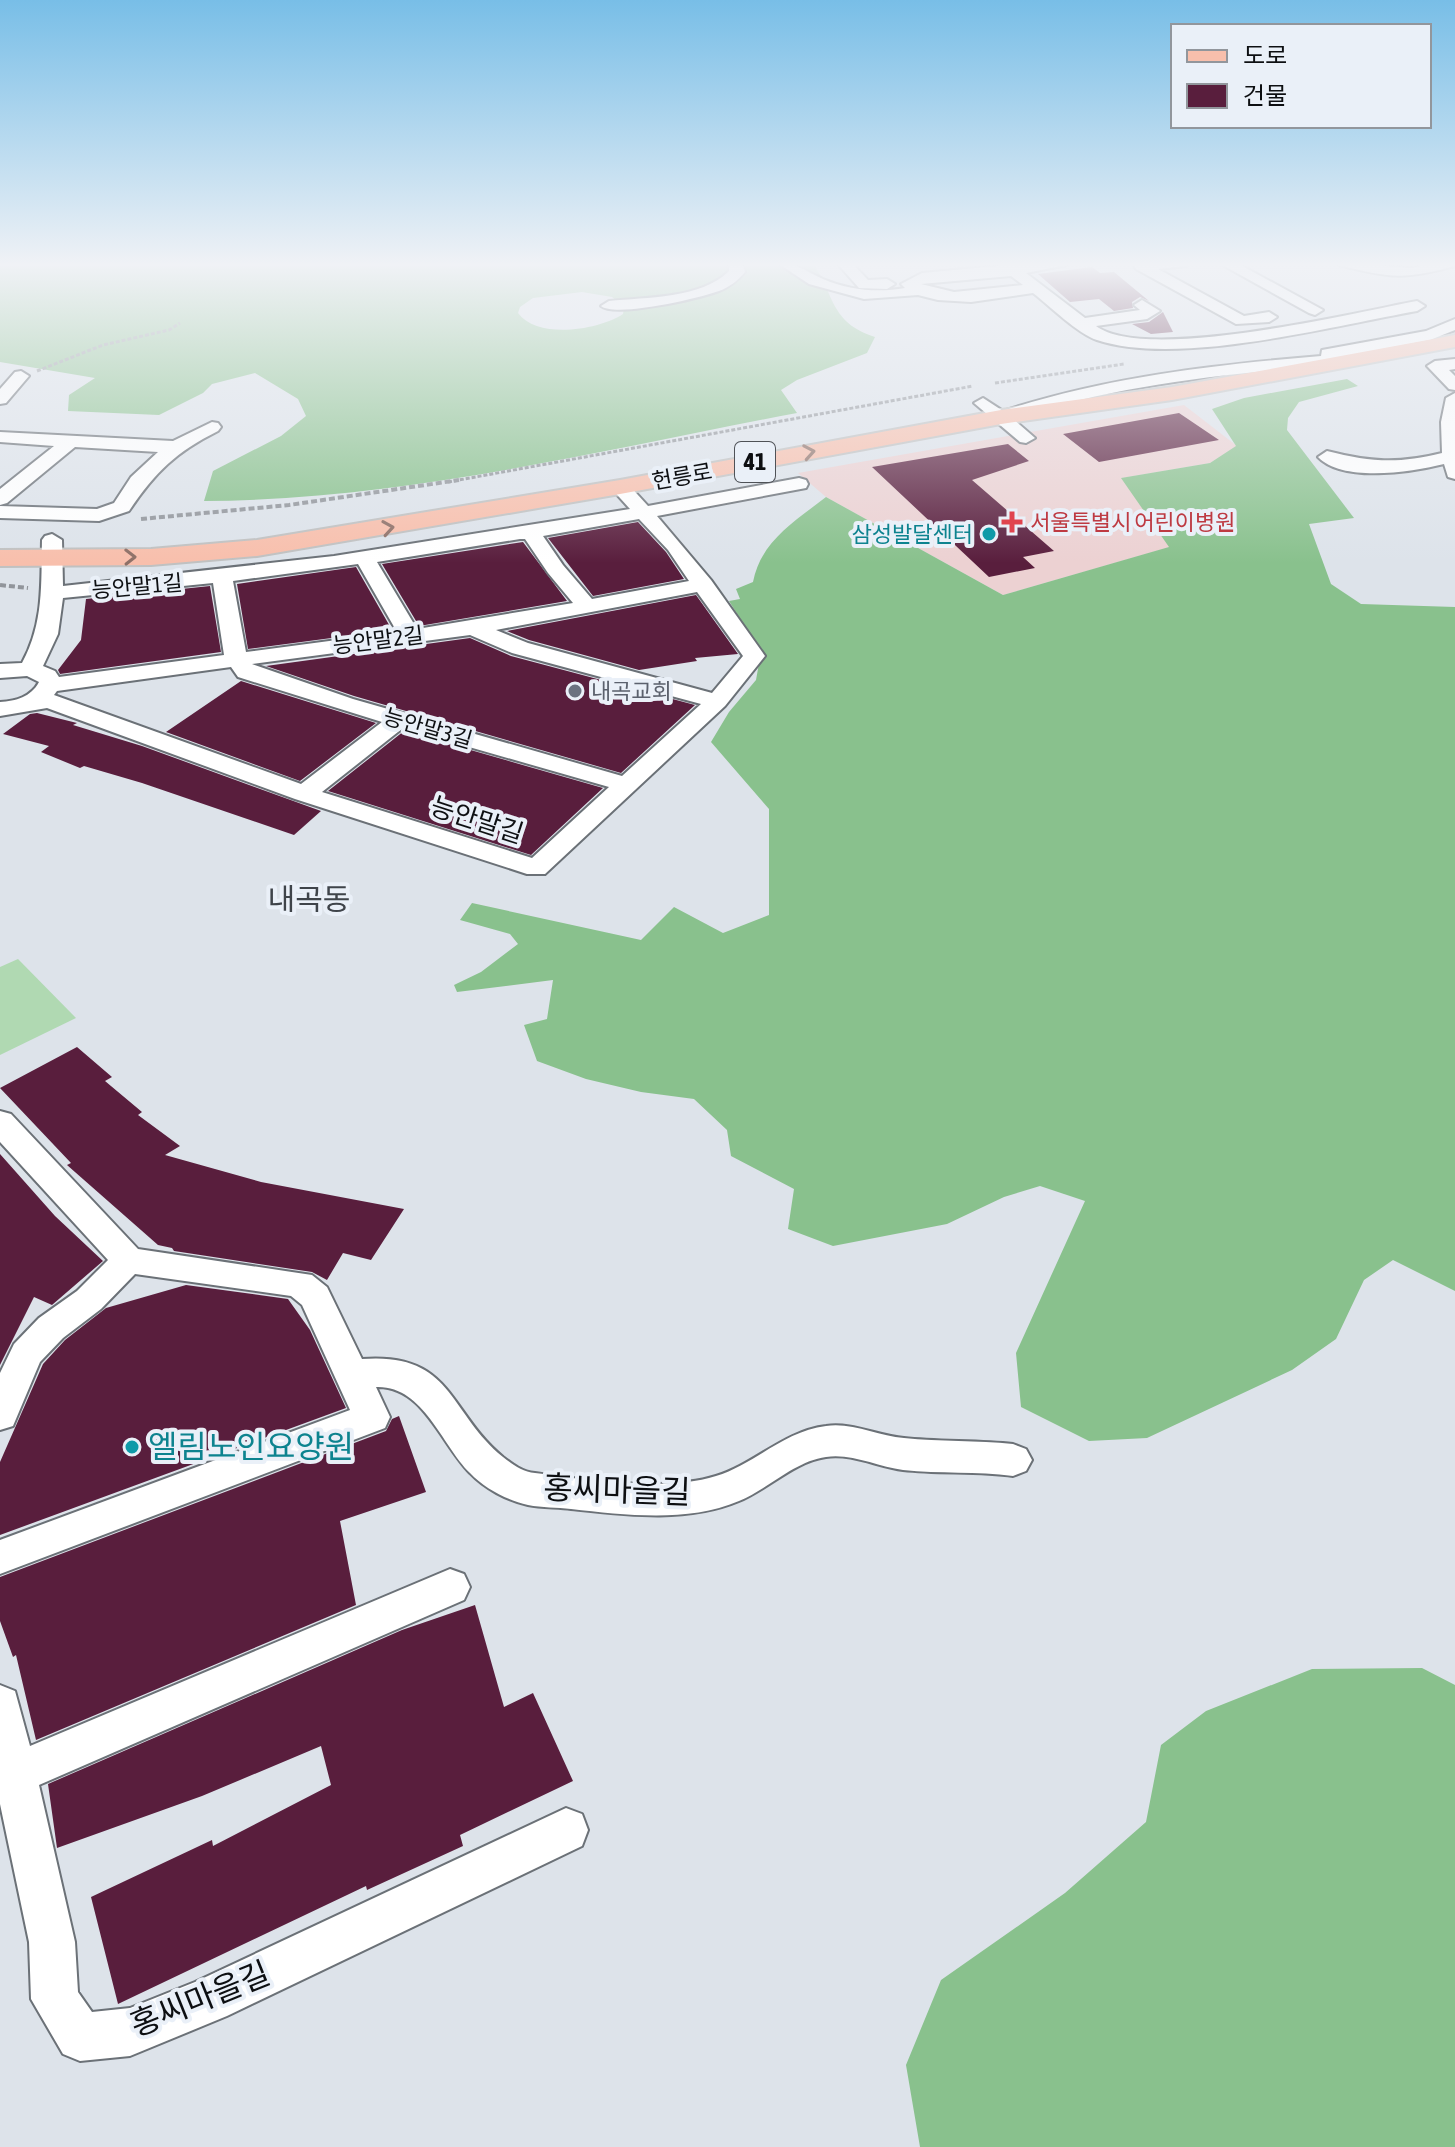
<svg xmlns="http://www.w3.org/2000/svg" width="1455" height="2147" font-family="'Asap Condensed','Noto Sans KR',sans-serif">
<rect width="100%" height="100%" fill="#dde3ea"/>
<path fill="#ecd1d2" d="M1184,405L1237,446L1210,463L1122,478L1170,547L1003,595L826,497L798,473Z"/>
<path fill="#b0d9b2" d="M18,959L76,1018L0,1055V967Z"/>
<path fill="#89c18d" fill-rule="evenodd" d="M4,262H812C835,294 829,322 875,337L867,353L797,380L781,390L797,413C602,450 404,500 204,501L213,471L281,436L306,416L298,399L255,373L212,384L203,393L159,415L68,411L69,395L95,378L0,362V265ZM582,292L612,297L624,307L623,314C599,330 538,340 518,313L520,307L533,298Z
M1347,379L1358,386L1299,402L1288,418L1287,430L1354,518L1309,524L1331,584L1361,604L1455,607V1291L1393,1260L1364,1280L1336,1339L1292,1370L1147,1438L1089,1441L1021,1407L1016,1353L1085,1201L1040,1186L1004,1197L947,1224L833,1246L788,1229L794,1189L731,1156L727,1130L694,1099L641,1092L586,1079L537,1061L524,1025L547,1019L553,980L457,992L454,985L481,972L518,944L510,934L460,920L472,903L641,940L674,907L723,933L769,915V809L711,742L729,712L756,680L761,652L729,601L740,599L736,589L753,582C761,541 794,522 826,497L1003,595L1169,547L1121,478L1210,463L1236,446L1212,409L1244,398Z
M1422,1668L1455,1685V2147H920L906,2065L941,1980L1065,1893L1146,1822L1161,1745L1206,1711L1312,1669Z"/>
<path fill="#591e3d" d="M1092,267L1100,273L1114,272L1149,301L1140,297L1132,302L1133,308L1114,311L1099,299L1070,302L1038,274Z
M1163,312L1173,332L1151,334L1132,324L1149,322Z
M1179,413L1219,440L1099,462L1063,434Z
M1008,444L1029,461L972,480L1054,551L1023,557L1035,568L989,577L872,467Z
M638,522L666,552L684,579L593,596L548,538Z
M523,542L567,601L419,626L382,564Z
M356,567L392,630L248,649L237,584Z
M210,586L221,652L60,674L58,670L81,640L86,599Z
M696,595L738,654L695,658L697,661L639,670L529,640L507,631Z
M470,638L511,656L695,705L621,773L354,696L266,666Z
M241,681L376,723L300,781L166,732Z
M37,713L77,723L73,725L142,746L321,811L294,835L142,783L84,766L80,768L41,752L49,746L3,734L30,714Z
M404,731L603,788L531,855L328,791Z
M77,1047L112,1077L105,1081L142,1112L138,1115L180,1146L165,1155L261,1182L404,1209L371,1260L343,1253L327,1280L312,1272L174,1251L172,1248L158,1245L67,1165L71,1163L0,1088Z
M0,1154L55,1216L103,1261L52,1305L34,1297L0,1365Z
M186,1285L288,1299L310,1330L346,1408L0,1535V1462L43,1364L65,1340L106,1308Z
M399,1416L426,1492L340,1521L356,1605L36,1740L16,1655L13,1657L0,1621V1577L386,1431L392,1419Z
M475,1605L504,1707L533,1693L573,1781L460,1835L463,1846L367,1890L366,1886L118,2004L91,1897L212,1840L213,1846L331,1785L321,1746L202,1796L57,1848L48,1784L402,1630Z"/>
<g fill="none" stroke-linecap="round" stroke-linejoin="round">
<g stroke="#6b7177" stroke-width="4">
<path id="minor" d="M728,262H742L745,272C737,281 730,287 719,291C700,298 615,318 601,306L609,301C646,297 701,299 729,271Z
M776,262C795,262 805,271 823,279C849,290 877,293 905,288L901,284L922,273L1038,262H1069L1067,265L1026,273L1085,318L1140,310L1134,305L1142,300L1160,311L1147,319L1096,326C1145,363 1353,313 1417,301L1425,306L1417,311C1332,326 1178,367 1097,340C1078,334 1050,306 1033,293L971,302L938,300L918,295L864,299L809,284ZM1011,276L1023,285L954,292L921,284Z
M836,262H851L868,280L887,279L895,284L887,289L859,288Z
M1139,262H1193L1186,266L1158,269L1244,316L1269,312L1277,317L1269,322L1236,324L1136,269L1134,266Z
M1217,262H1235L1323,310L1315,315L1309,313Z
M1337,262L1412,268L1437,262H1455V266C1404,280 1390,278 1339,265Z
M1455,319V330L1430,340L1351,355L1357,359L1349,364C1235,373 1122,383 1013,419L1035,438L1026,443L1020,442L974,403L983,398L1003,411C1107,377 1213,365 1321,356L1322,350L1426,331Z
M1455,359V369L1449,370L1455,376V390L1449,389L1427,366L1435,361Z
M21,371L29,376L6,403L0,404V389L15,372Z
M1455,393V479L1448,477L1444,464C1412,472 1343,483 1318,457L1327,451C1370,462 1398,464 1442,453L1441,422L1446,398Z
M212,422L218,423L221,427L218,431C176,452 155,472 129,511L99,521L0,518V506L97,509L114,503L131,477L158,452L75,447L7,503L0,505V489L54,446L0,442V432L173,441Z
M799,478L806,480L808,484L806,488L657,516L711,580L765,656L725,706L545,874H527L295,799L47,708L0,716V702C16,701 31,697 39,682L27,676L0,678V664L22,663C44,623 41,584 42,540L45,536L52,534L62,540L63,586L334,556L630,509L610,487L620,481L627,483L648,506ZM639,519L668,550L689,581L592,599L563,565L543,536ZM520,539H525L548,573L573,603L417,629L377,562ZM358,564L397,632L246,652L233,581ZM213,583L224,655L59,677L55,671L43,666L58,634L63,598ZM697,592L743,656L712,693L528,643L496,630ZM470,635L512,653L701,704L622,776L353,699L252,664ZM231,667L238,677L382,722L301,784L54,695L57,691ZM403,728L609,787L532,858L322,792Z
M0,1111L11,1114L138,1249L312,1275L327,1287L362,1359C453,1352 448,1412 503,1457C512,1464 522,1472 535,1473C587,1480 666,1492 716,1476C755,1464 784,1431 826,1426C852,1422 878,1436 904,1438C940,1442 977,1440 1013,1444L1026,1449L1032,1460L1026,1471L1013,1476C977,1471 940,1474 903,1470C878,1467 852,1453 826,1457C795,1461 768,1489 739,1501C687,1523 626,1515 571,1509C557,1507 542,1508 528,1505C507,1500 485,1489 470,1473C441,1444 423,1385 376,1387L390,1417L385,1428L0,1574V1540L350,1410L302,1305L291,1296L135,1274L101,1309L63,1338L40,1362L13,1426L0,1430V1373L14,1344L39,1318L77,1291L108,1260L0,1142Z
M450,1569L464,1574L470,1587L464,1600L39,1785L75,1942L78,1992L92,2012L130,2008L195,1982L566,1808L582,1814L588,1830L582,1846L227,2016L130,2056L80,2061L63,2054L31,1999L29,1942L0,1804V1685L15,1691L30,1746Z"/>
</g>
<g stroke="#c0c1c1" stroke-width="4">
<path id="major" d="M1455,335V347L1172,400L1001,424L620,494L257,556L151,565L0,566V550L151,549L257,540L620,480L1001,410L1172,387Z"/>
</g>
<path stroke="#91959b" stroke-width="3" stroke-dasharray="4 2" stroke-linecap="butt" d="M37,371L103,345L169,330L180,323
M995,383L1124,364
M448,482L973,386"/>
<path stroke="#91959b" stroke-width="4" stroke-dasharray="6 3" stroke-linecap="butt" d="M141,519L289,505L459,480
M0,585L28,588"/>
<use href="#minor" fill="#fff" fill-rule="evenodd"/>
<use href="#major" fill="#f8bfac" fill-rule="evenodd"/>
</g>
<defs><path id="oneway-chevron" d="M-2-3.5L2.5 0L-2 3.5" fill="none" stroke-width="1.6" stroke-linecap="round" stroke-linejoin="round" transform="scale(2)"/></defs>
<g stroke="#8e7067">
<use href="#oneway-chevron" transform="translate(809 452) rotate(-10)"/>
<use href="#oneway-chevron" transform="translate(388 528) rotate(-9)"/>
<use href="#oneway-chevron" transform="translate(130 557) rotate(-1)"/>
</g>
<linearGradient id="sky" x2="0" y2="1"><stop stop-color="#78bee7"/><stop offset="0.47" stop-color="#f0f2f6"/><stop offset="1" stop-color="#f0f2f6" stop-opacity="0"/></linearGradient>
<rect width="1455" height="563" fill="url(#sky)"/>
<path fill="#e0444e" stroke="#eaf0f8" stroke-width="3" d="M1008 510h8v8h8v8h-8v8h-8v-8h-8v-8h8z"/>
<g fill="#0f9aa8" stroke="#eaf0f8" stroke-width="3">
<circle cx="989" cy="534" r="8"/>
<circle cx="132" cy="1447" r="8"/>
</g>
<circle fill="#6b7280" stroke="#eaf0f8" stroke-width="3" cx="575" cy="691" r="8"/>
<g text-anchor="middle" stroke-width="8" stroke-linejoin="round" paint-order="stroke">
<g font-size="22" fill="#0d0f12" stroke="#eaf0f8">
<text transform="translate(682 476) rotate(-10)" y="8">헌릉로</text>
<text transform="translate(137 586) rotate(-5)" y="8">능안말1길</text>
<text transform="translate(378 640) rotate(-7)" y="8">능안말2길</text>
<text transform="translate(428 728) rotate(16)" y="8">능안말3길</text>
</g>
<g font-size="22" fill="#be3a42" stroke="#eaf0f8" text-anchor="start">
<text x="1030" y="530">서울특별시 어린이병원</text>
</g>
<g font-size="22" fill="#0d838f" stroke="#eaf0f8" text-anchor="end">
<text x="973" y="542">삼성발달센터</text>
</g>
<g font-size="22" fill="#5b616d" stroke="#eaf0f8" text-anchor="start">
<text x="591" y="699">내곡교회</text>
</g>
<rect fill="#eaf0f8" stroke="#4f5257" stroke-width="2" x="735" y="442" width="40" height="40" rx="6"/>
<g font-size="24" font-weight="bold" fill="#0d0f12">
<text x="755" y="470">41</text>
</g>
<g font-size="26" fill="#0d0f12" stroke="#eaf0f8">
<text transform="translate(477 820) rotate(18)" y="9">능안말길</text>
</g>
<g font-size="30" fill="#3f444a" stroke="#eaf0f8">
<text x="309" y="910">내곡동</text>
</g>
<g font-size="32" fill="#0d838f" stroke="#eaf0f8" text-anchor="start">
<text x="148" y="1458">엘림노인요양원</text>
</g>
<g font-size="32" fill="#0d0f12" stroke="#eaf0f8">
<text transform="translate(617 1490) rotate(2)" y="11">홍씨마을길</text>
<text transform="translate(200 1999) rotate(-22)" y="11">홍씨마을길</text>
</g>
</g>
<rect x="1171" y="24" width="260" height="104" fill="#eaf0f8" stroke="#92969c" stroke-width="2"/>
<rect x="1187" y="50" width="40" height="12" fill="#f8bfac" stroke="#92969c" stroke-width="2"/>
<text x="1243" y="64" font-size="24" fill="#0d0f12">도로</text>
<rect x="1187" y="84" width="40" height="24" fill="#591e3d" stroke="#92969c" stroke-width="2"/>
<text x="1243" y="104" font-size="24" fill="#0d0f12">건물</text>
</svg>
